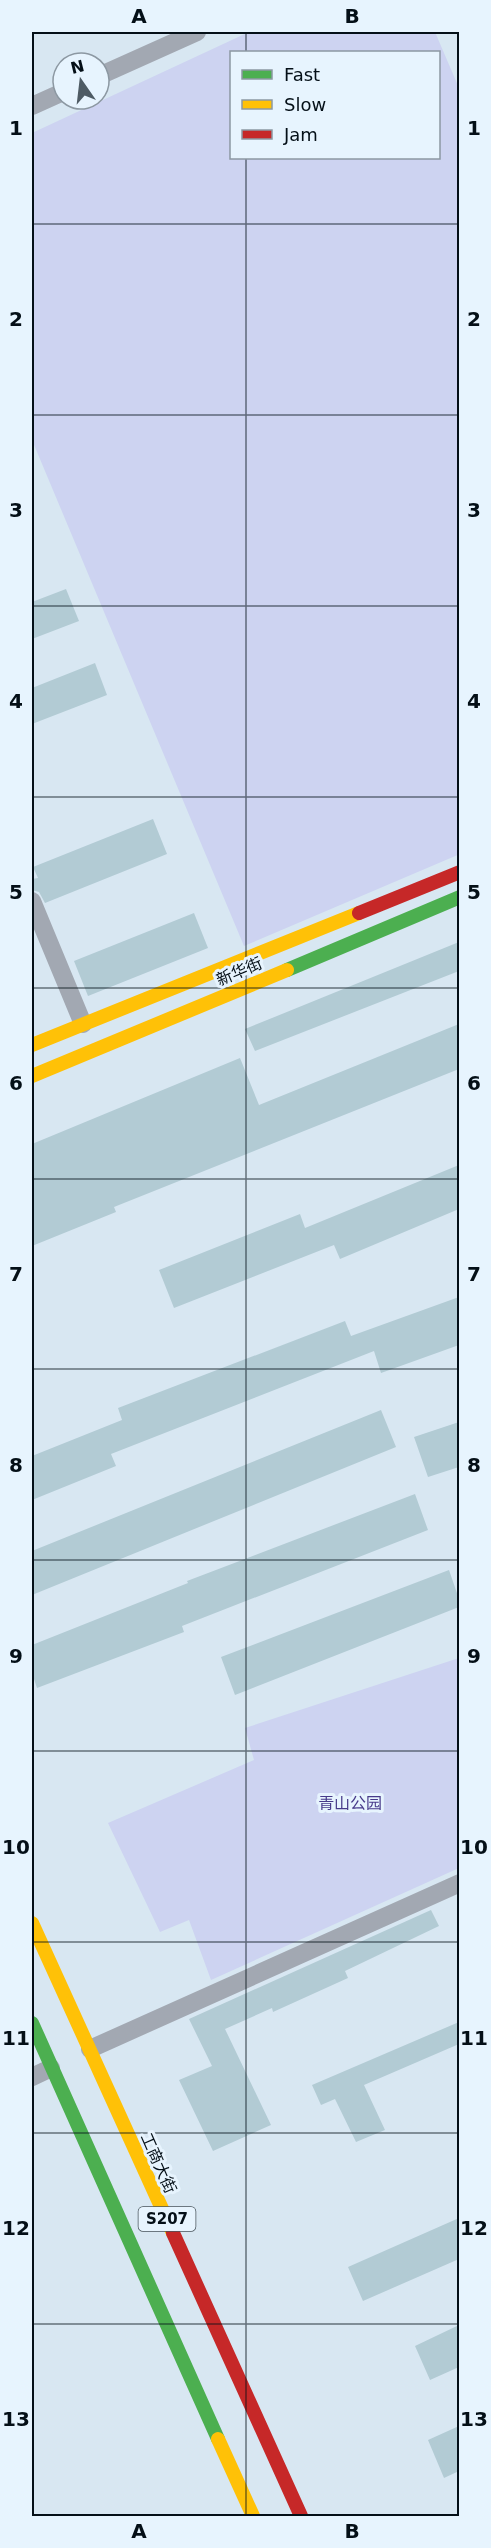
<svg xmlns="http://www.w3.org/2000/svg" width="491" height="2548" font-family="'DejaVu Sans','Noto Sans SC',sans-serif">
<rect width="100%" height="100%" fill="#d8e7f2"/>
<path fill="#cdd3f1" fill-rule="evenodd" d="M249,32H435L459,88L460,854L244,946L32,440V133ZM231,52H438V158H231Z
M459,1658V1868L211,1980L189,1920L160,1932L108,1823L254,1760L245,1728Z"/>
<path fill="#b2cbd4" d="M66,589L79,621L32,639V602Z
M95,663L107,695L32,724V688Z
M153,819L167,854L45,903L39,892L32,890V879L38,878L33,867Z
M194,913L208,948L88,996L74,961Z
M459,942V971L255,1051L245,1029Z
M459,1024V1069L114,1207L116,1212L32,1246V1144L240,1058L259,1105Z
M459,1165V1209L340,1259L334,1245L174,1308L159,1270L300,1214L305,1228Z
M459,1297V1345L381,1373L374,1351L111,1454L116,1466L32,1500V1456L122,1420L118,1408L345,1321L351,1336Z
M381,1410L396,1447L32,1595V1551Z
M459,1422V1467L428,1477L414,1437Z
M415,1494L428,1530L182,1626L184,1632L37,1688L32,1673V1645L188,1583L187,1581Z
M449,1570L459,1599V1607L235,1695L221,1657Z
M431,1910L439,1926L345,1971L348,1978L273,2012L272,2008L225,2029L271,2125L213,2151L179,2080L212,2066L189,2019Z
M459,2022V2044L364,2085L385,2130L356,2142L335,2099L321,2105L312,2085Z
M459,2218V2259L363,2301L348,2267Z
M459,2325V2367L430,2380L415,2346Z
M459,2426V2471L444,2478L428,2440Z"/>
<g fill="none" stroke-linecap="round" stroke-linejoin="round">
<path stroke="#a2a8b2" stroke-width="18" d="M99,76L197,32
M32,106L63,92
M32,901L83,1024
M90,2049L460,1883
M32,2077L51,2068"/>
<path stroke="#4caf50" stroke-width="14" d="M287,970L460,897
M32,2023L218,2439"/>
<path stroke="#ffc107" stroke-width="14" d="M32,1045L359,913
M32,1076L287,970
M32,1923L173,2233
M218,2439L253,2516"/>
<path stroke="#c62828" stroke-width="14" d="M359,913L460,872
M173,2233L301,2516"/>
</g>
<path fill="none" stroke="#040f17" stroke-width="1.5" stroke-opacity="0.55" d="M246,32V52M246,158V2516M32,224H460M32,415H460M32,606H460M32,797H460M32,988H460M32,1179H460M32,1369H460M32,1560H460M32,1751H460M32,1942H460M32,2133H460M32,2324H460"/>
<g text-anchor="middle" stroke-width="6" stroke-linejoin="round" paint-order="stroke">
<rect fill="#e7f4fe" stroke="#48545c" stroke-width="1.5" x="138.5" y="2207" width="57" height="24" rx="4.5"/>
<g font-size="15" font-weight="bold" fill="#040f17">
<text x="167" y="2224">S207</text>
</g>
<g font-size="16" fill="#040f17" stroke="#e7f4fe">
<text transform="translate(239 971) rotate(-23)" y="6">新华街</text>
<text transform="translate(159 2163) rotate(66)" y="6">工商大街</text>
</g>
<g font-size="16" fill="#473a8a" stroke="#e7f4fe">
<text x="350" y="1809">青山公园</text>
</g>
</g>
<rect width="491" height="2548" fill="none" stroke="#e7f4fe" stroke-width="66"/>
<rect x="230" y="51" width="210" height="108" fill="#e7f4fe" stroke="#8c98a2" stroke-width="1.5"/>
<rect x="242" y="70" width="30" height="9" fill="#4caf50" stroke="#8c98a2" stroke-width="1.5"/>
<text x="284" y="81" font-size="18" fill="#040f17">Fast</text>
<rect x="242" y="100" width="30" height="9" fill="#ffc107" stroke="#8c98a2" stroke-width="1.5"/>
<text x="284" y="111" font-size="18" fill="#040f17">Slow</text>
<rect x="242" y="130" width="30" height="9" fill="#c62828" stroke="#8c98a2" stroke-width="1.5"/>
<text x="284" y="141" font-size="18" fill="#040f17">Jam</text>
<g transform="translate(81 81) rotate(346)"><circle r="28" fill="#e7f4fe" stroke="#8c98a2" stroke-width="1.5"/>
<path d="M0-4.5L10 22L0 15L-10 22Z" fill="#4e5b64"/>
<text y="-9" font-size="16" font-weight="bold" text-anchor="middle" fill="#040f17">N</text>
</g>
<rect x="33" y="33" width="425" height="2482" fill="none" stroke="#040f17" stroke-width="2"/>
<g font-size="20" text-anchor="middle" font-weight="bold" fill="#040f17">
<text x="139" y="23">A</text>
<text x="352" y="23">B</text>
<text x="16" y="135">1</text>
<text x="474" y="135">1</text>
<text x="16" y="326">2</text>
<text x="474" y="326">2</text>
<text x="16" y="517">3</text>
<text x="474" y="517">3</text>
<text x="16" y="708">4</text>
<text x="474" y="708">4</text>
<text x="16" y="899">5</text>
<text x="474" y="899">5</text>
<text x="16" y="1090">6</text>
<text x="474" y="1090">6</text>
<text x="16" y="1281">7</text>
<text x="474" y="1281">7</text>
<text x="16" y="1472">8</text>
<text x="474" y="1472">8</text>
<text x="16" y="1663">9</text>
<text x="474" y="1663">9</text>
<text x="16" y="1854">10</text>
<text x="474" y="1854">10</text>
<text x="16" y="2045">11</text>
<text x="474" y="2045">11</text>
<text x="16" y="2235">12</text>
<text x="474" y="2235">12</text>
<text x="16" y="2426">13</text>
<text x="474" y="2426">13</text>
<text x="139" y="2538">A</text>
<text x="352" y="2538">B</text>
</g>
</svg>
